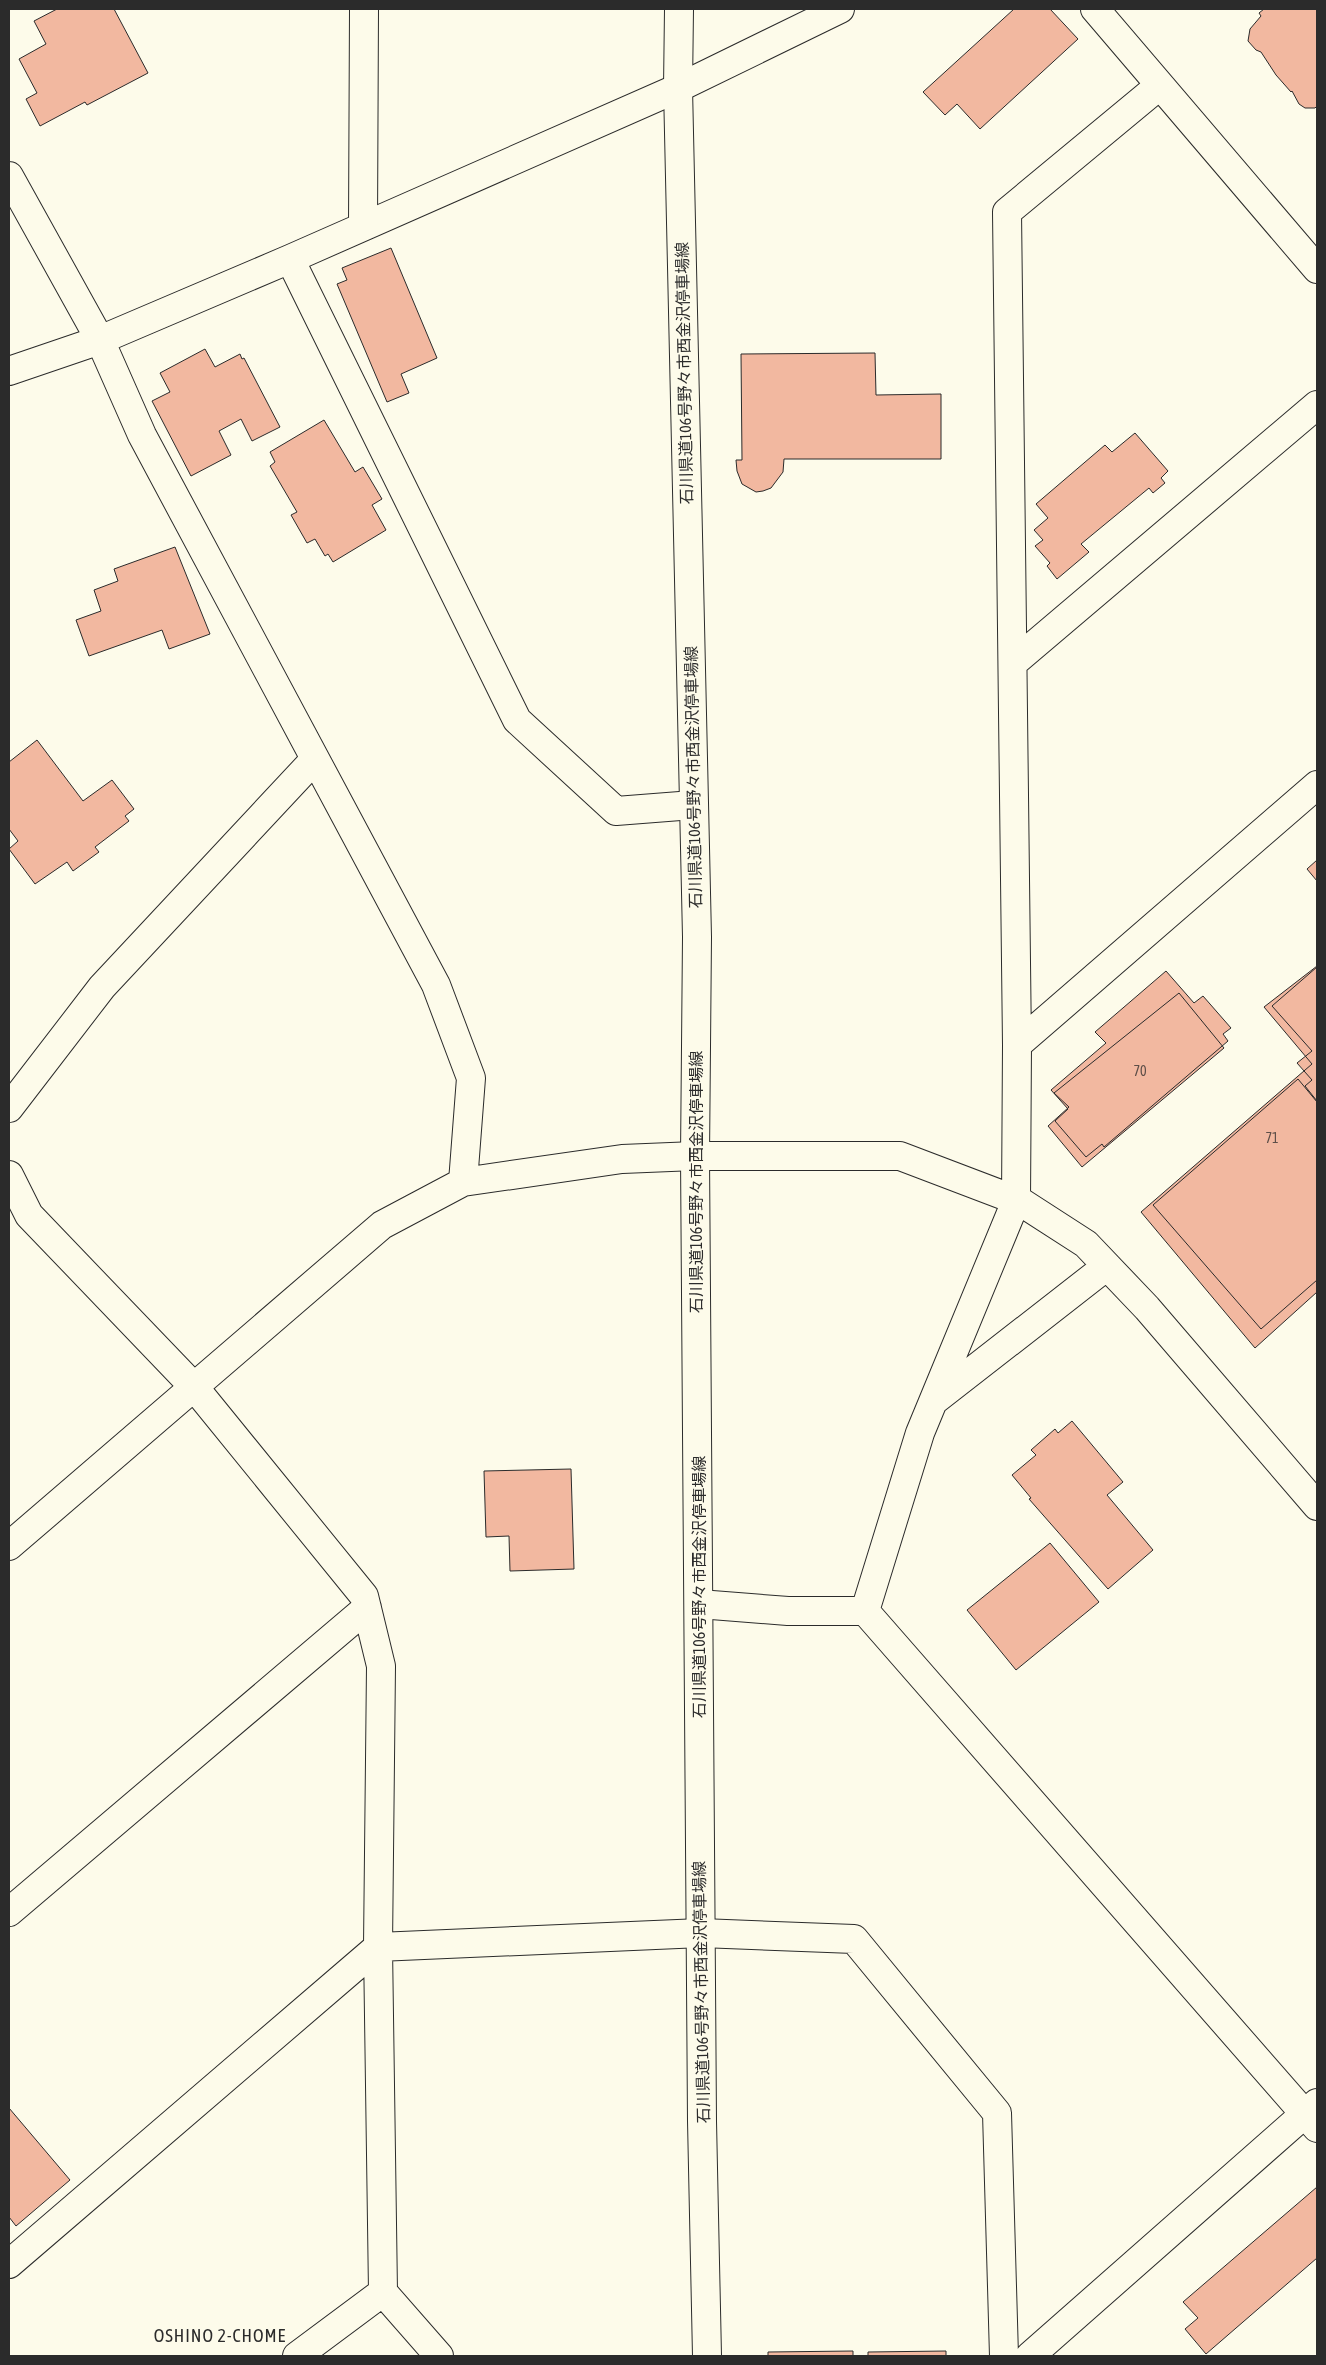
<svg xmlns="http://www.w3.org/2000/svg" width="1326" height="2365" font-family="'Asap Condensed','Noto Sans JP',sans-serif">
<rect width="100%" height="100%" fill="#fdfbea"/>
<path fill="#f2b8a0" stroke="#2b2b2b" d="M57,9H114L148,73L87,105L85,102L40,126L26,99L37,93L19,59L46,44L34,21Z
M1014,9H1050L1078,39L980,129L957,104L945,115L923,92Z
M1264,9H1317V106L1315,108H1305L1299,104L1292,91L1291,92L1276,75L1261,52L1256,50L1248,41L1250,29L1261,16L1259,13Z
M391,248L437,358L401,374L409,393L387,402L337,284L347,280L342,268Z
M205,349L215,367L240,354L242,359L244,358L280,427L252,441L241,419L219,431L231,455L191,476L152,401L170,392L160,373Z
M875,353L876,395L941,394V459H784L783,472L771,488L763,491L756,492L742,484L737,471L736,460H742L741,354Z
M324,420L355,472L363,467L382,499L372,505L386,530L333,562L328,554L325,556L315,539L307,543L291,515L297,512L270,466L275,462L270,452Z
M1135,433L1168,471L1161,478L1165,483L1153,493L1149,488L1081,544L1089,552L1057,579L1047,566L1050,563L1035,546L1043,540L1034,530L1048,518L1036,504L1105,445L1112,452Z
M175,547L210,634L169,649L162,630L89,656L76,620L101,611L94,590L118,581L114,569Z
M37,740L83,801L112,780L134,809L125,816L129,821L95,847L99,852L73,871L67,862L35,884L9,849L18,841L9,829V762Z
M1317,860V881L1307,869Z
M1317,966V1292L1255,1348L1141,1212L1312,1064L1264,1007Z
M1317,967V1101L1305,1086L1312,1080L1297,1063L1312,1051L1272,1006Z
M1166,971L1194,1003L1203,996L1231,1028L1223,1034L1228,1041L1104,1147L1102,1144L1086,1157L1055,1121L1068,1109L1051,1090L1106,1043L1095,1032Z
M1179,993L1224,1048L1082,1167L1048,1126L1069,1107L1054,1093Z
M1298,1079L1317,1102V1280L1261,1329L1153,1205Z
M1072,1421L1123,1482L1107,1495L1153,1550L1108,1589L1029,1499L1031,1498L1012,1475L1036,1455L1031,1450L1055,1429L1058,1433Z
M571,1469L574,1569L510,1571L509,1536L486,1537L484,1471Z
M1050,1543L1099,1602L1016,1670L967,1610Z
M9,2108L70,2180L16,2226L9,2217Z
M1317,2187V2258L1206,2354L1185,2329L1198,2318L1183,2302Z
M853,2351V2356H768V2352Z
M946,2351V2356H868V2352Z"/>
<g fill="none" stroke-linecap="round" stroke-linejoin="round">
<g stroke="#2b2b2b" stroke-width="30">
<path id="minor" d="M1095,9L1317,269
M9,176L100,340L142,435L436,985L471,1078L463,1182
M363,226L364,9
M290,259L517,720L616,811L693,805
M9,371L100,340L290,259L678,88L840,9
M1013,663L1317,405
M1017,1045L1007,212L1159,86
M9,1108L102,987L315,759
M9,1175L29,1215L195,1388L364,1596L381,1666L378,1947L383,2292L297,2356
M935,1400L1107,1266
M9,1546L382,1225L463,1182L622,1159L695,1156H900L1021,1202L1086,1244L1147,1308L1317,1506
M699,1604L788,1611H865L1317,2128
M865,1611L920,1433L1016,1201L1017,1045L1317,785
M9,1912L367,1608
M9,2264L378,1947L701,1933L854,1939L997,2113L1004,2356
M383,2292L439,2356
M1030,2356L1317,2103"/>
</g>
<g stroke="#2b2b2b" stroke-width="30">
<path id="major" d="M679,9L678,88L697,937L695,1156L702,2121L707,2356"/>
</g>
<use href="#minor" stroke="#fdfbea" stroke-width="28"/>
<use href="#major" stroke="#fdfbea" stroke-width="28"/>
</g>
<g text-anchor="middle" stroke-width="4" stroke-linejoin="round" paint-order="stroke">
<g font-size="14" fill="#5d4e48">
<text x="1140" y="1076">70</text>
<text x="1272" y="1143">71</text>
</g>
<g font-size="16" fill="#2b2b2b" stroke="#fdfbea">
<text transform="translate(684 373) rotate(-91)" y="6">石川県道106号野々市西金沢停車場線</text>
<text transform="translate(693 777) rotate(-91)" y="6">石川県道106号野々市西金沢停車場線</text>
<text transform="translate(696 1182) rotate(-90)" y="6">石川県道106号野々市西金沢停車場線</text>
<text transform="translate(699 1587) rotate(-90)" y="6">石川県道106号野々市西金沢停車場線</text>
<text transform="translate(701 1992) rotate(-91)" y="6">石川県道106号野々市西金沢停車場線</text>
</g>
<g font-size="18" letter-spacing="1" fill="#2b2b2b" stroke="#fdfbea">
<text x="220" y="2342">OSHINO 2-CHOME</text>
</g>
</g>
<rect width="1326" height="2365" fill="none" stroke="#2b2b2b" stroke-width="20"/>
</svg>
